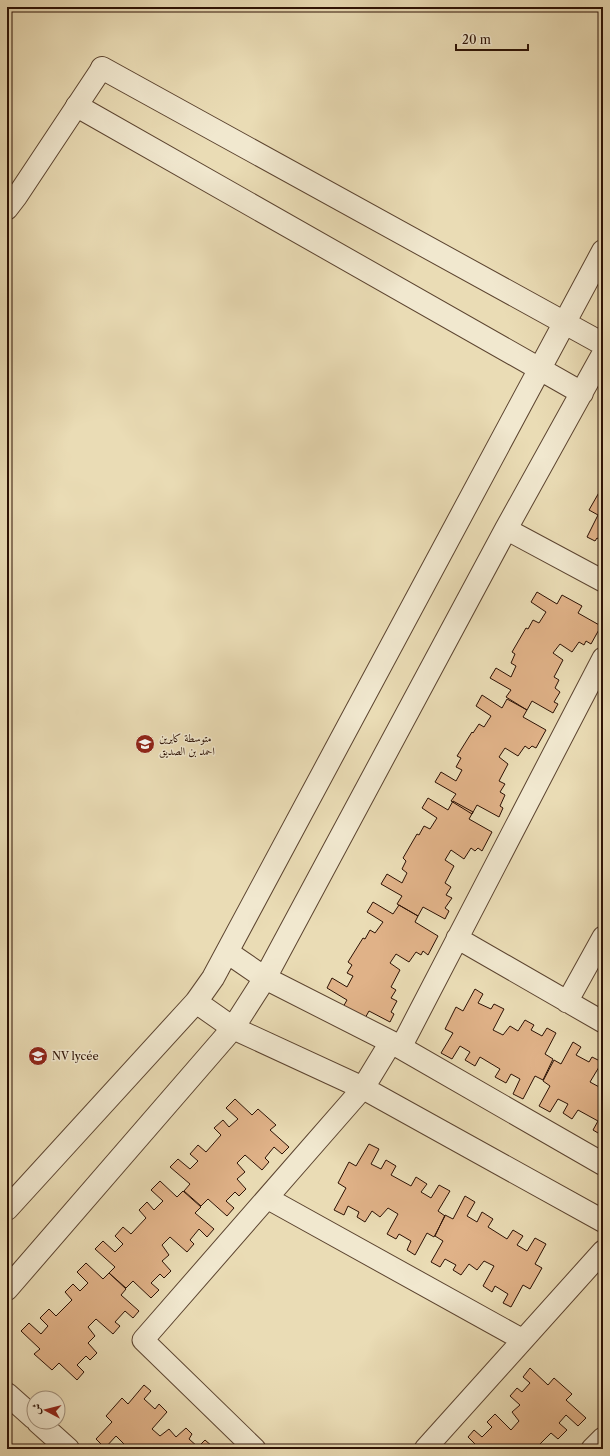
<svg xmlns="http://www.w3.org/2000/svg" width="610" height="1456" font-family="'Libre Caslon Text',Amiri,serif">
<rect width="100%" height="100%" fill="#eadcb5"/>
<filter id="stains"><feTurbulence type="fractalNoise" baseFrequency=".005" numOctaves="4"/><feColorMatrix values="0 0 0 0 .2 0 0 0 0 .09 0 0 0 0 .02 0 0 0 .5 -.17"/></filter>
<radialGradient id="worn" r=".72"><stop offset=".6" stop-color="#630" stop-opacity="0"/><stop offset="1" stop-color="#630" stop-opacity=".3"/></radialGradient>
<path fill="#e0b288" stroke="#2c1104" d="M601,489L603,490V541L597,538L595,541L587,537L598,515L589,510Z
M537,592L557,604L562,595L582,606L578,613L601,626L591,644L586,641L584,645L579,642L572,652L560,644L553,653L563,660L554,677L559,680L555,688L560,692L554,702L558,704L553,713L532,701L527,710L506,697L511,690L490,678L496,668L511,677L516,666L511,663L515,654L512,652L526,628L528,629L533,620L539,623L546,612L531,602Z
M482,695L502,708L507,699L527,710L523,717L546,730L536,748L532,746L529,749L525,746L518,756L505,748L499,757L508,764L499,781L505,784L500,792L505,795L500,806L503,808L499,817L477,805L472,814L451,801L456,794L435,782L441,772L456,781L462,770L456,767L461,758L457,756L472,732L473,733L479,724L484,727L491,716L476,706Z
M428,798L448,810L453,801L473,812L469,819L492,832L482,851L478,848L475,851L471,848L464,859L451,850L445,860L454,866L445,883L451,887L446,895L452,898L445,908L449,911L445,919L423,907L418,916L397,904L402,896L381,884L387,874L402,883L407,873L402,869L406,861L403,858L417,834L419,835L424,826L430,829L437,818L422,808Z
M373,902L393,914L399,905L418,916L415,922L438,936L428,955L423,951L421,955L416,952L409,962L396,954L390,963L400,970L391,987L396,990L391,998L397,1001L391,1012L394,1014L390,1022L369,1011L364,1020L343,1007L347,1000L327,988L332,978L347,987L353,976L347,973L352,965L348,962L363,938L365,939L370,930L375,933L383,922L367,912Z
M475,989L483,994L478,1003L491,1009L494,1004L504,1009L493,1030L503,1035L510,1026L518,1031L525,1020L534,1025L531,1030L542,1036L547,1028L556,1033L545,1054L553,1059L543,1080L535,1076L523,1099L513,1094L520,1079L511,1074L506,1083L495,1077L500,1069L480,1057L475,1066L465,1060L470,1052L460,1046L452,1059L441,1053L453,1033L445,1029L456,1007L463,1011Z
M573,1042L581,1047L576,1055L589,1062L592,1057L602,1062L590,1082L601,1088L603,1085V1136L593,1130L598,1121L578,1110L572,1119L563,1113L568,1104L558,1099L550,1112L539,1106L550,1086L543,1081L554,1060L561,1064Z
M235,1099L252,1115L258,1109L276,1125L270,1130L289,1147L282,1154L274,1147L265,1158L269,1162L262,1170L245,1155L237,1163L245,1172L237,1179L246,1189L239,1196L235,1192L226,1201L234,1208L227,1216L208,1199L201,1206L184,1191L190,1184L170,1167L178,1159L190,1169L198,1161L190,1154L198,1145L206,1152L221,1135L214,1128L223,1120L229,1127L238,1119L226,1108Z
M369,1144L379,1149L371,1164L381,1169L386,1160L396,1166L391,1175L411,1186L416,1177L427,1184L421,1192L431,1198L439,1185L450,1191L438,1211L445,1216L434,1237L427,1233L415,1255L407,1250L411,1241L399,1234L396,1239L387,1234L398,1214L388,1208L380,1217L372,1211L365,1222L357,1217L359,1212L348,1206L344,1215L334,1210L346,1188L338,1183L349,1162L356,1166Z
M160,1181L177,1197L183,1191L201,1207L195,1213L214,1229L207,1237L199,1229L190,1240L194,1244L187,1252L170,1237L162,1245L169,1255L162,1261L171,1271L164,1278L160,1274L151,1283L159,1290L151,1298L133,1281L126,1288L109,1273L115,1267L95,1249L103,1241L115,1252L123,1244L115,1236L123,1227L131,1234L146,1218L139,1210L147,1202L154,1210L163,1201L151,1190Z
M465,1196L475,1202L467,1216L477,1222L482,1212L493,1219L488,1227L507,1239L513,1230L523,1236L517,1245L527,1251L535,1238L546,1244L535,1264L542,1268L530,1289L523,1285L511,1307L503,1303L508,1294L495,1286L492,1292L483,1286L494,1266L484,1261L477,1270L469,1264L461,1275L453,1270L456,1265L445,1259L440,1267L431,1262L443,1241L435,1236L445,1215L453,1219Z
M86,1263L103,1279L109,1273L126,1289L121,1295L139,1311L133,1318L125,1311L115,1322L120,1326L113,1334L96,1319L88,1327L95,1336L88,1343L97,1353L90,1360L86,1356L77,1365L84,1372L77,1380L59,1363L52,1370L34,1354L40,1349L21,1331L29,1323L41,1334L48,1326L40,1318L49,1309L56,1316L72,1300L65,1292L73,1284L80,1291L88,1283L77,1272Z
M530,1368L548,1385L554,1378L572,1394L566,1400L586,1418L578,1426L566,1415L559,1423L567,1430L558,1439L551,1433L535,1449H480L468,1437L474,1430L482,1437L492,1427L487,1422L495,1414L511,1430L519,1421L512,1412L520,1405L510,1396L517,1388L522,1392L530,1383L523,1377Z
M144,1385L151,1391L144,1399L155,1409L159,1404L167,1412L152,1429L160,1436L169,1429L176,1437L186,1428L192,1434L189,1439L198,1447L205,1440L213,1447L211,1449H120L125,1445L116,1436L105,1448L96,1439L112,1422L106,1416L122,1398L128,1404Z"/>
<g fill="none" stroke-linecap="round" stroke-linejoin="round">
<g stroke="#5c4430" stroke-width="23">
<path id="minor" d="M7,209L17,196L102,68
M506,529L603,581
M457,938L603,1022
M567,1002L603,937
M401,1047L603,658
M267,1198L523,1340
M255,1449L143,1340L363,1088
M425,1449L603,1251
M592,1449L603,1438"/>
</g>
<g stroke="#5c4430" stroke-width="24">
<path id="tertiary" d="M102,68L603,344
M77,106L582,393
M227,952L265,978L391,1042L603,1164
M196,1002L233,1028L363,1088L603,1221
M363,1088L391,1042
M7,1209L196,1002L213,978L603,251
M7,1289L233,1028L265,978L506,529L603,354
M7,1394L34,1418
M38,1422L68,1449"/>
</g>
<use href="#minor" stroke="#f1e8cf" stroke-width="21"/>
<use href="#tertiary" stroke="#f1e8cf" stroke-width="22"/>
</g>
<defs>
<g id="school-disc" transform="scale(1)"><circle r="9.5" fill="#8f2418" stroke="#f1e8cf"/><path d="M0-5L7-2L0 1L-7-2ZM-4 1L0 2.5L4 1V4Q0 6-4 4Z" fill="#fff"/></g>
</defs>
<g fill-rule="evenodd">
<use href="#school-disc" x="145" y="744"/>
<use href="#school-disc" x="38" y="1056"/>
</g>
<g text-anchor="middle" stroke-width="3" stroke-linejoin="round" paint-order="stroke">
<g font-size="11" fill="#2c1104" stroke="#f1e8cf" text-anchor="start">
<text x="159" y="742">متوسطة كابرين<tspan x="159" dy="13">احمد بن الصديق</tspan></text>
<text x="52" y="1060">NV lycée</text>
</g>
</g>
<rect width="610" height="1456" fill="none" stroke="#eadcb5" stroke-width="24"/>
<rect x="8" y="8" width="594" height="1440" fill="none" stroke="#2c1104" stroke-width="2"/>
<rect x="12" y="12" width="586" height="1432" fill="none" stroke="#2c1104"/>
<g transform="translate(46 1410) rotate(277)"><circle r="19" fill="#f1e8cf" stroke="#a2927e"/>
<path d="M0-3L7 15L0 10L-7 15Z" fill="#8f2418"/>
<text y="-6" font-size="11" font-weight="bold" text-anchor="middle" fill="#2c1104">ش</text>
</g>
<path d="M456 44v6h72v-6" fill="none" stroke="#2c1104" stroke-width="2"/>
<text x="462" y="44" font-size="12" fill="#2c1104" stroke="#f1e8cf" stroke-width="3" paint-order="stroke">20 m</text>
<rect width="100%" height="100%" filter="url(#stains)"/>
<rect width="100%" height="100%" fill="url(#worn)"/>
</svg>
